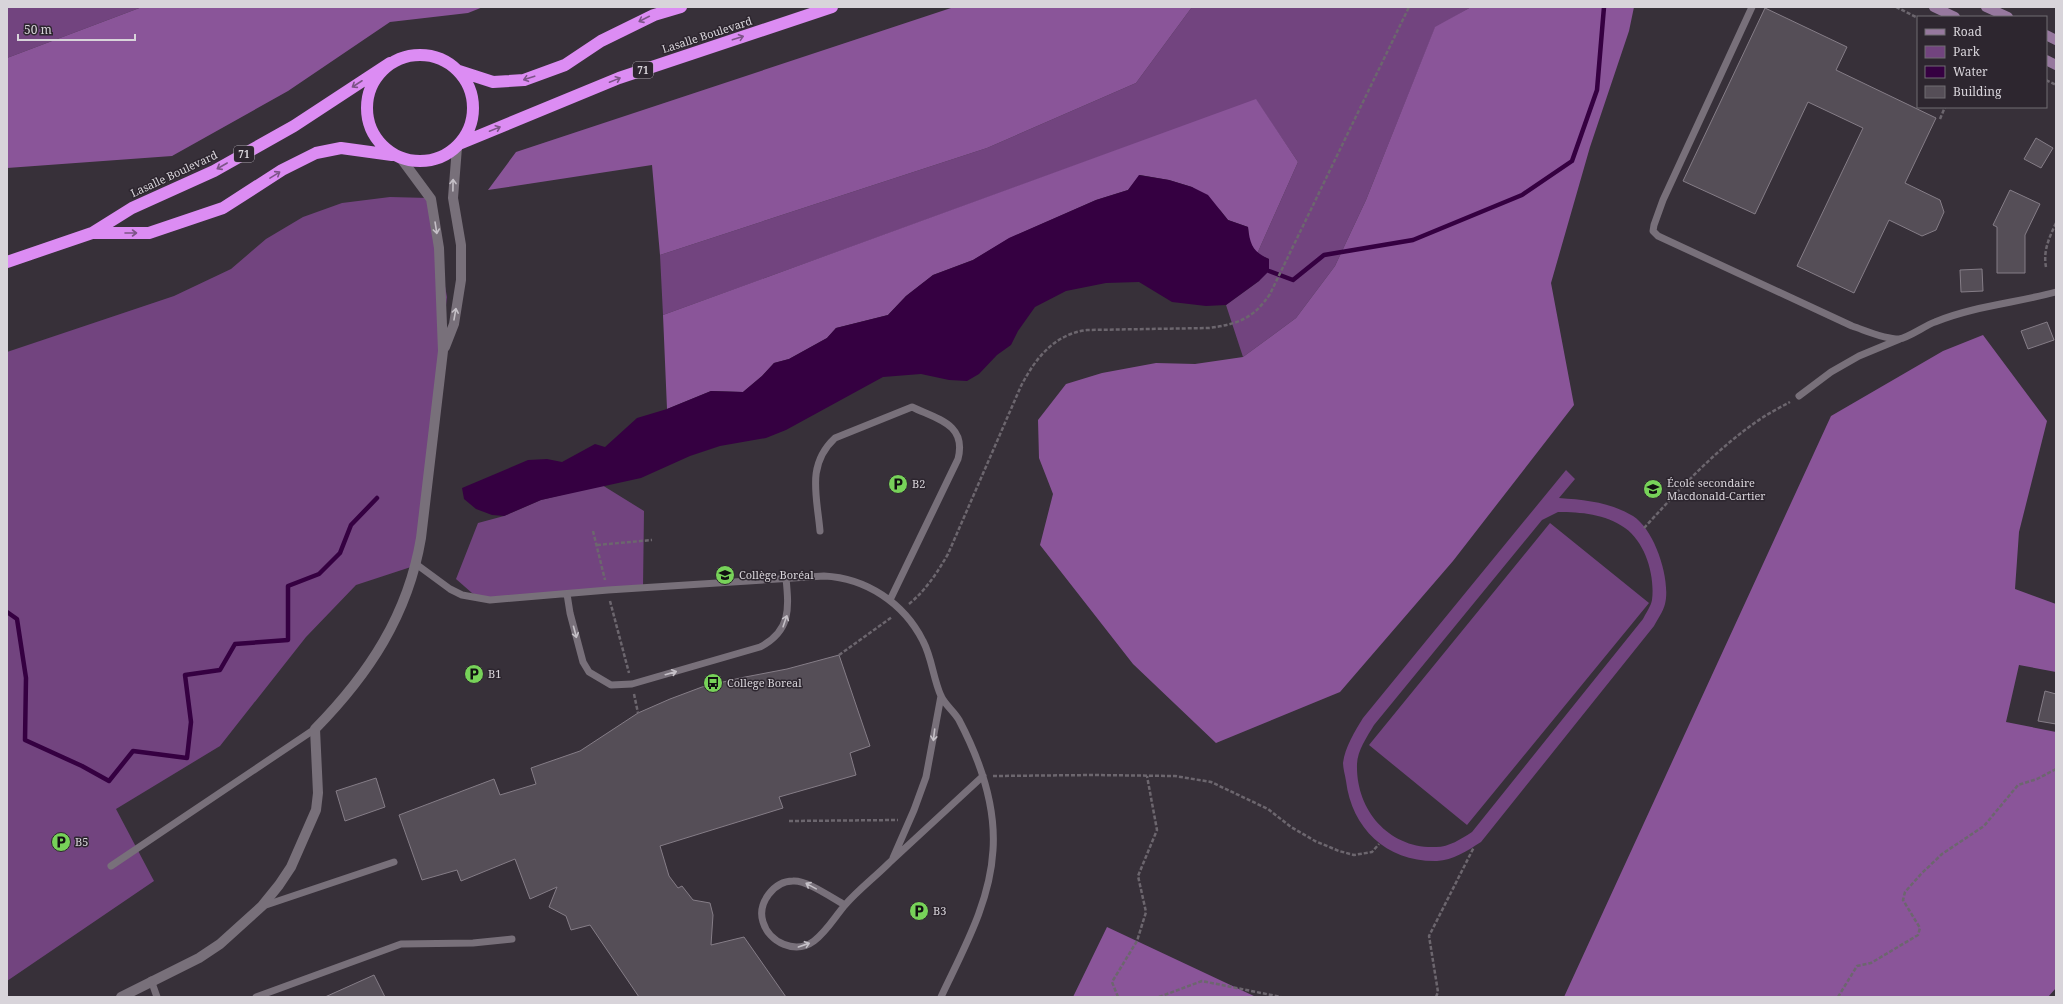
<svg xmlns="http://www.w3.org/2000/svg" width="2063" height="1004" font-family="'Noto Serif',serif">
<rect width="100%" height="100%" fill="#373039"/>
<path fill="#72447f" fill-rule="evenodd" d="M7,7H142L7,58Z
M1192,7H1471L1435,28L1366,200L1335,266L1296,318L1243,357L1226,305L1259,281L1269,259L1257,254L1298,162L1256,100L663,315L660,255L987,148L1136,83Z
M390,197L429,198L447,297L418,538L417,565L356,585L306,637L220,746L116,809L154,881L7,981V352L174,296L231,269L266,239L303,217L342,203Z
M1566,470L1575,479L1559,498C1586,500 1609,502 1633,516C1655,530 1671,580 1665,604C1663,612 1657,620 1654,626L1481,842C1467,851 1453,860 1437,861C1387,862 1352,829 1346,781C1345,775 1343,768 1343,763C1345,747 1355,731 1363,718ZM1558,512C1581,512 1605,514 1625,528C1646,543 1655,576 1652,600C1651,606 1646,613 1643,619L1472,832C1461,839 1449,847 1436,847C1389,849 1356,810 1357,765C1357,751 1367,737 1374,725L1542,520Z
M602,485L644,511L643,587L484,599L472,593L456,579L478,523L504,516L541,500Z
M1550,523L1649,603L1467,825L1369,745Z"/>
<path fill="#8a5599" d="M142,7H483L468,13L390,22L288,91L172,156L7,168V58Z
M954,7H1192L1136,83L987,148L660,255L652,165L488,190L516,152Z
M1471,7H1634L1629,31L1590,147L1551,283L1574,405L1453,561L1340,692L1216,743L1133,664L1040,545L1053,494L1039,458L1038,420L1066,384L1102,373L1156,363L1195,364L1243,357L1296,318L1335,266L1366,200L1435,27Z
M1256,99L1298,162L1257,254L1249,241L1248,227L1228,220L1220,210L1192,187L1169,180L1140,175L1128,190L1096,200L1010,238L973,260L933,275L906,296L888,315L836,328L827,338L789,359L774,363L762,376L743,392L711,391L667,409L663,315Z
M1983,335L2047,421L2019,532L2015,589L2056,604V672L2019,665L2006,722L2056,732V988L2048,997H1564L1831,416L1943,351Z
M1107,927L1256,997H1073Z"/>
<path fill="#350041" d="M1139,175L1169,180L1192,187L1208,195L1228,220L1248,227C1250,245 1253,252 1269,259V271L1259,281L1226,305L1206,306L1172,302L1139,282L1106,283L1066,291L1035,307L1018,331L1011,345L997,355L979,374L967,381L949,380L921,374L883,377L786,430L766,438L720,446L690,456L641,478L541,500L504,516L492,515L476,509L464,499L462,488L528,460L547,459L562,462L595,444L605,447L637,418L667,409L711,391L743,392L762,376L774,363L789,359L827,338L836,328L888,315L906,296L933,275L973,260L1009,238L1096,200L1128,190Z"/>
<g fill="none" stroke-linecap="round" stroke-linejoin="round">
<path stroke="#350041" stroke-width="4.5" d="M1269,271L1293,280L1324,255L1413,240L1522,195L1572,161L1597,90L1604,7
M7,612L17,619L26,678L25,740L82,766L109,781L133,751L187,758L191,722L185,675L220,670L235,644L288,640V586L319,574L340,553L351,525L377,498"/>
</g>
<path fill="#554e57" stroke="#857d87" d="M1765,8L1847,47L1836,70L1936,118L1905,183L1940,200L1944,212L1936,230L1922,236L1889,220L1854,293L1797,266L1863,128L1808,102L1755,214L1683,181Z
M2036,138L2053,148L2041,168L2024,159Z
M2010,190L2040,204L2025,235V273H1997V227L1993,225Z
M1982,269L1983,291L1961,292L1960,270Z
M2047,322L2054,340L2028,349L2021,331Z
M839,655L870,746L850,753L856,775L779,797L783,808L660,846L669,876L678,888L682,886L693,900L710,903L713,915L711,945L744,937L786,997H639L590,925L571,930L566,916L549,907L557,887L530,899L515,859L461,881L457,870L422,880L399,815L494,779L500,795L536,784L531,768L580,751L638,713L670,699L702,687L740,678L787,669Z
M2045,691L2056,694V724L2038,721Z
M376,778L385,807L345,821L336,791Z
M374,975L385,997H325Z"/>
<g fill="none" stroke-linecap="round" stroke-linejoin="round">
<path stroke="#6c666e" stroke-width="2.5" stroke-dasharray="4 2" stroke-linecap="butt" d="M1896,7L1918,18
M2046,80L2056,85
M1940,119L1945,107
M2046,267C2043,251 2049,238 2056,223
M1644,528C1679,490 1713,452 1756,422C1767,414 1779,408 1790,402
M593,531L605,580
M597,545L652,540
M610,601L629,673
M909,604C926,590 937,573 948,554L1021,386C1035,359 1054,334 1087,330L1209,328C1238,324 1253,319 1270,294L1409,7
M839,655L892,617
M634,694L638,713
M993,776L1094,775L1175,776L1211,782L1268,809L1291,827L1315,841L1339,851L1354,855L1372,852L1379,844
M789,821L898,820
M1118,997L1112,982L1137,941L1146,912L1138,876L1157,830L1147,776
M1159,997L1202,981L1281,997
M1436,997L1438,992L1429,936L1474,847
M1838,997L1857,966L1871,963L1918,935L1920,928L1903,900L1905,892L1921,874L1942,854L1984,826L2018,785L2037,779L2056,769"/>
<path stroke="#78707a" stroke-width="7" d="M1752,7L1663,200L1654,225L1653,231L1658,236L1852,326C1867,331 1884,339 1899,339C1908,338 1926,325 1935,322C1974,306 2016,303 2056,292
M1799,396L1831,372L1859,356L1900,339
M820,531C817,496 806,465 835,438L912,407C937,419 967,424 958,459L890,600
M416,564L450,589L462,595L490,600L608,590L824,576C866,578 904,603 923,641C932,658 933,678 941,696C945,705 954,711 959,720C980,760 996,805 993,850C990,903 963,950 941,997
M567,594L570,613L583,662L589,672L611,685L632,684L760,647C791,631 789,609 786,578
M893,858L914,810L926,777L941,696
M111,866L315,729
M845,905C832,898 807,880 793,881C774,881 757,903 763,922C769,942 795,955 814,941C827,931 834,918 845,905C858,890 875,877 889,863C920,834 952,805 983,776
M263,906L394,862
M151,980L157,997
M256,997L401,944L473,943L512,939"/>
<path stroke="#78707a" stroke-width="10" d="M445,347L454,324L461,280V245L453,198L457,147
M121,997L199,958L220,944L262,906L279,885L291,867L316,810L318,793L315,729C369,674 408,615 421,538L443,351L439,248L431,199L400,157"/>
<path stroke="#96789e" stroke-width="10" d="M1934,7L1955,17
M1986,7L2008,17
M2046,35L2056,40
M2046,60L2056,65"/>
<path stroke="#dc8cf3" stroke-width="12" d="M367 108a53 53 0 1 1 106 0a53 53 0 1 1-106 0Z
M459,71L493,82L524,80L565,65L601,41L654,15L681,7
M459,144L619,78L832,7
M92,233H149L223,208L282,170L316,153L341,148L392,155
M7,262L92,233L132,208L214,171L294,126L390,63"/>
</g>
<defs><path id="oneway-shaft" d="M-6 0H5M1.5-3L5.5 0L1.5 3" fill="none" stroke-width="1.6" stroke-linecap="round" stroke-linejoin="round"/></defs>
<g stroke="#7c5487">
<use href="#oneway-shaft" transform="translate(644 19) rotate(153)"/>
<use href="#oneway-shaft" transform="translate(738 38) rotate(-18)"/>
<use href="#oneway-shaft" transform="translate(529 78) rotate(162)"/>
<use href="#oneway-shaft" transform="translate(615 80) rotate(-22)"/>
<use href="#oneway-shaft" transform="translate(357 84) rotate(147)"/>
<use href="#oneway-shaft" transform="translate(495 129) rotate(-22)"/>
<use href="#oneway-shaft" transform="translate(222 166) rotate(150)"/>
<use href="#oneway-shaft" transform="translate(275 175) rotate(-32)"/>
<use href="#oneway-shaft" transform="translate(131 233)"/>
</g>
<g stroke="#c5c0c7">
<use href="#oneway-shaft" transform="translate(453 185) rotate(-89)"/>
<use href="#oneway-shaft" transform="translate(436 228) rotate(81)"/>
<use href="#oneway-shaft" transform="translate(455 314) rotate(-80)"/>
<use href="#oneway-shaft" transform="translate(785 621) rotate(-71)"/>
<use href="#oneway-shaft" transform="translate(575 632) rotate(75)"/>
<use href="#oneway-shaft" transform="translate(671 673) rotate(-16)"/>
<use href="#oneway-shaft" transform="translate(934 735) rotate(97)"/>
<use href="#oneway-shaft" transform="translate(811 886) rotate(-151)"/>
<use href="#oneway-shaft" transform="translate(804 945) rotate(-19)"/>
</g>
<defs>
<g id="parking-disc" transform="scale(1)"><circle r="9.5" fill="#77d259" stroke="#2d262f"/><path d="M-3.5-5.5H1a3.5 3.5 0 0 1 0 7H-1V5.5H-3.5ZM-1-3.4V-.6H.8a1.4 1.4 0 0 0 0-2.8Z" fill="#111"/></g>
<g id="school-disc" transform="scale(1)"><circle r="9.5" fill="#77d259" stroke="#2d262f"/><path d="M0-5L7-2L0 1L-7-2ZM-4 1L0 2.5L4 1V4Q0 6-4 4Z" fill="#111"/></g>
<g id="university-disc" transform="scale(1)"><circle r="9.5" fill="#77d259" stroke="#2d262f"/><path d="M0-5L7-2L0 1L-7-2ZM-4 1L0 2.5L4 1V4Q0 6-4 4Z" fill="#111"/></g>
<g id="bus-disc" transform="scale(1)"><circle r="9.5" fill="#77d259" stroke="#2d262f"/><path d="M-5-6H5V4H4V6H2V4H-2V6H-4V4H-5ZM-3.5-4V0h7V-4ZM-3.5 1.2v1.5H-2V1.2ZM2 1.2v1.5H3.5V1.2Z" fill="#111"/></g>
</defs>
<g fill-rule="evenodd">
<use href="#parking-disc" x="898" y="484"/>
<use href="#school-disc" x="1653" y="489"/>
<use href="#university-disc" x="725" y="575"/>
<use href="#parking-disc" x="474" y="674"/>
<use href="#bus-disc" x="713" y="683"/>
<use href="#parking-disc" x="61" y="842"/>
<use href="#parking-disc" x="919" y="911"/>
</g>
<g text-anchor="middle" stroke-width="3" stroke-linejoin="round" paint-order="stroke">
<g fill="#2d262f" stroke="#a5a0a7" stroke-width="1">
<rect x="633" y="62" width="20" height="16" rx="3"/>
<rect x="234" y="146" width="20" height="16" rx="3"/>
</g>
<g font-size="10" font-weight="bold" fill="#d8d4da">
<text x="643" y="74">71</text>
<text x="244" y="158">71</text>
</g>
<g font-size="11" fill="#d8d4da" stroke="#2d262f">
<text transform="translate(707 35) rotate(-18)" y="4">Lasalle Boulevard</text>
<text transform="translate(174 174) rotate(-25)" y="4">Lasalle Boulevard</text>
</g>
<g font-size="11" fill="#d8d4da" stroke="#2d262f" text-anchor="start">
<text x="1667" y="487">École secondaire<tspan x="1667" dy="13">Macdonald-Cartier</tspan></text>
<text x="912" y="488">B2</text>
<text x="739" y="579">Collège Boréal</text>
<text x="488" y="678">B1</text>
<text x="727" y="687">College Boreal</text>
<text x="75" y="846">B5</text>
<text x="933" y="915">B3</text>
</g>
</g>
<rect width="2063" height="1004" fill="none" stroke="#d8d4da" stroke-width="16"/>
<rect x="1917" y="16" width="130" height="92" fill="#2d262f" stroke="#716c73"/>
<rect x="1925" y="29" width="20" height="6" fill="#96789e" stroke="#716c73"/>
<text x="1953" y="36" font-size="12" fill="#d8d4da">Road</text>
<rect x="1925" y="46" width="20" height="12" fill="#72447f" stroke="#716c73"/>
<text x="1953" y="56" font-size="12" fill="#d8d4da">Park</text>
<rect x="1925" y="66" width="20" height="12" fill="#350041" stroke="#716c73"/>
<text x="1953" y="76" font-size="12" fill="#d8d4da">Water</text>
<rect x="1925" y="86" width="20" height="12" fill="#554e57" stroke="#716c73"/>
<text x="1953" y="96" font-size="12" fill="#d8d4da">Building</text>
<path d="M18 34v6h117v-6" fill="none" stroke="#d8d4da" stroke-width="2"/>
<text x="24" y="34" font-size="12" fill="#d8d4da" stroke="#2d262f" stroke-width="3" paint-order="stroke">50 m</text>
</svg>
